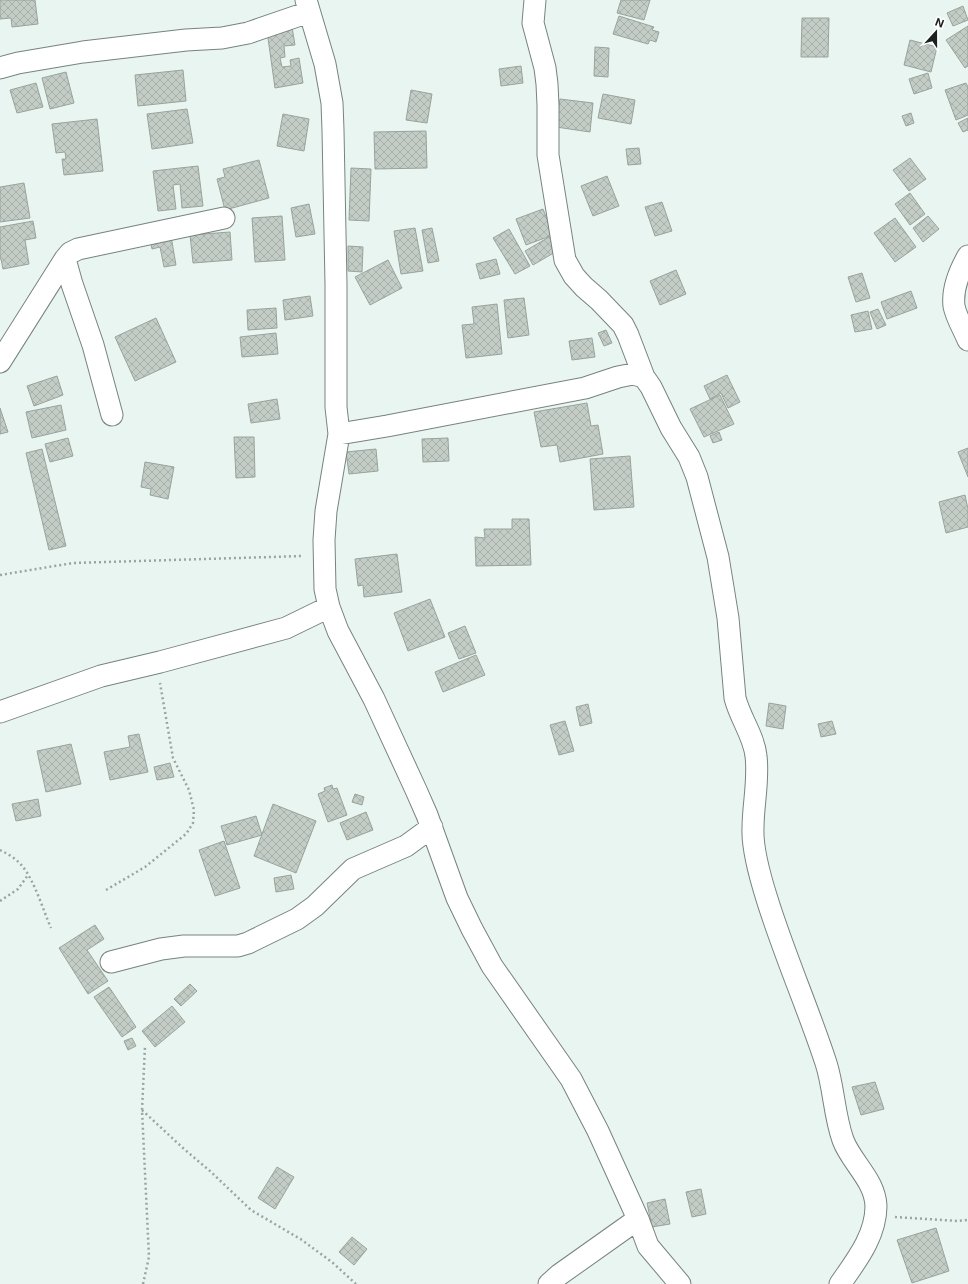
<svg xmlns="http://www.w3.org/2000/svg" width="968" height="1284" font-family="Inter,sans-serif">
<defs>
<pattern id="building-cross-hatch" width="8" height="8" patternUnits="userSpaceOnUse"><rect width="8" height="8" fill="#c3cdc6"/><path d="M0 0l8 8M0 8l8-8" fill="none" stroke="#a7b0aa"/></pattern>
</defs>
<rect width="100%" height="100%" fill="#e8f5f1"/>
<path fill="url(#building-cross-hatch)" stroke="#99a39c" d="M0,0H35L38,24L12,27L11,18L0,19Z
M621,0H650L644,20L617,13Z
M963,6L968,20L953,26L947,13Z
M619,16L654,27L652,30L659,32L656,42L650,40L648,44L613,34Z
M802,18H829L828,57H801Z
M968,26V66L965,68L946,40Z
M292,27L295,45L284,46L285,57L280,58L282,67L291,66L290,60L299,58L303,83L275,88L267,31Z
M910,40L937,47L931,72L904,65Z
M595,47L609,48L608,77L594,76Z
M521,66L523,83L501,86L499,69Z
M183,70L186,101L138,106L135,75Z
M66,72L74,103L50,109L42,78Z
M928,73L932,88L914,94L909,79Z
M36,83L43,107L17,113L10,90Z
M966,83L968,87V115L956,120L945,90Z
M411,90L432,94L427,123L406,120Z
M603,94L635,100L631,124L598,118Z
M560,99L593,103L590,132L556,127Z
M187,109L193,143L152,149L147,114Z
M911,113L914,123L906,126L902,116Z
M283,114L309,119L304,151L277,146Z
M968,118V130L963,132L958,123Z
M97,119L103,171L64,175L62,159H66L65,152L56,153L52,124Z
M426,131L427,168L375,169L374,132Z
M639,148L641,164L628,165L626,149Z
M910,158L926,179L909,191L893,170Z
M259,160L269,198L225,210L217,179L225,177L223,169Z
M198,166L203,206L182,208L180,184L173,185L176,209L158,211L153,171Z
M351,168L371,169L369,221L349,220Z
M607,176L619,206L593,216L581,186Z
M24,183L30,218L0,222V187Z
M910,193L925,214L910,225L895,204Z
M662,202L672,231L655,236L645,207Z
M309,204L315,234L296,237L291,208Z
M543,209L553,235L526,245L516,219Z
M282,216L285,260L255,262L252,218Z
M928,216L939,229L923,242L913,228Z
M895,218L916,247L895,262L874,233Z
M33,221L36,238L25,240L29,264L3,269L1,259H0V227Z
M415,228L423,271L401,274L394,231Z
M432,228L439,261L428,263L422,230Z
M509,229L530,266L515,274L493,238Z
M230,232L232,260L193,263L190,235Z
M171,236L176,265L164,267L160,247L152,249L150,240Z
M549,237L557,251L533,265L525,251Z
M348,246L363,247L362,272L348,271Z
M496,259L500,274L480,279L476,264Z
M388,260L402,288L370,305L355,277Z
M676,270L686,294L660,305L650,281Z
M862,273L870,298L856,302L848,277Z
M911,291L917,308L887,319L881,302Z
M310,296L313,316L285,320L283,300Z
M524,298L529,335L508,338L504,300Z
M497,304L502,354L466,358L462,325L474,324L472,307Z
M276,308L277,328L248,330L247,310Z
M878,309L886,325L877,329L870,312Z
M868,311L872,329L855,332L851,315Z
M156,318L176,362L135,381L115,337Z
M606,330L612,343L604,346L598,333Z
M276,333L278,354L242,357L240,337Z
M592,338L595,357L572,360L569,341Z
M727,375L740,402L728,408L721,393L710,399L704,386Z
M57,376L63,395L34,406L27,386Z
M720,395L734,424L704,437L690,409Z
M277,399L280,419L251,423L248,404Z
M587,403L591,426L598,425L603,454L560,462L557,445L541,447L534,412Z
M61,405L66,430L32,438L26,412Z
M0,408L8,432L0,434Z
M719,432L722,440L713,443L710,436Z
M234,437H254L255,477L236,478Z
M68,438L73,456L50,462L45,444Z
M448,438L449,461L423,462L422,439Z
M968,448V477L958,452Z
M42,449L66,546L49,550L26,453Z
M376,449L378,471L349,474L346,452Z
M630,456L634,507L594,510L590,459Z
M145,462L174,467L168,499L150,495L151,489L141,487Z
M965,495L968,509V527L946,533L939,502Z
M512,519H529L531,565L476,566L475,537L485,538L484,529H512Z
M397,554L402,592L364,597L363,585L358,586L355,559Z
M430,599L445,637L408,651L394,613Z
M465,626L476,653L459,659L448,633Z
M476,655L485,675L443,692L435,672Z
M769,703L786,706L783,729L766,726Z
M588,704L592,723L580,726L576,707Z
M565,721L574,751L559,755L550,725Z
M832,721L836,734L821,737L818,724Z
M139,734L148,772L110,780L104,752L130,747L128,736Z
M71,744L81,784L46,792L37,751Z
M170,763L174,777L157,780L154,767Z
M332,785L333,789L337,788L347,815L328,822L318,794L325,791L324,788Z
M355,794L364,797L362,805L352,802Z
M38,799L41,816L16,821L12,804Z
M273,804L316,821L296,873L254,856Z
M366,812L373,830L347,840L340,823Z
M256,816L262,835L227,845L221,826Z
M224,841L240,888L215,896L199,850Z
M291,875L294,889L276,892L274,878Z
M95,925L104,939L87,950L108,981L88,994L59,948Z
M190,984L197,991L181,1006L174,999Z
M109,987L136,1027L122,1037L94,997Z
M172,1006L185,1022L155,1047L142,1031Z
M132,1038L136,1046L128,1050L124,1041Z
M875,1082L884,1109L861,1115L852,1087Z
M277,1167L294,1177L275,1209L258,1198Z
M701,1189L706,1214L692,1217L686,1192Z
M665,1199L670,1224L652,1227L647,1203Z
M936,1228L949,1271L912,1283L897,1240Z
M352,1237L367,1249L354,1265L339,1252Z"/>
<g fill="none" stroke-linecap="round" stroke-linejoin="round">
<g stroke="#77837f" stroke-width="23">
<path id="minor" d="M306,0L325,64L332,103L333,130L336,284V407L339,434L326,511L324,540L325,589L329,607L338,631L374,699L416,790L427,815L457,898L472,929L492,966L571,1079L598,1131L638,1219L648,1246L680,1284
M535,0L533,23L545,68L547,84L548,105V155L565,260L574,276L584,287L599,300L623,325L628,335L644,377
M0,68L18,63L83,52L186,40L222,38L248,33L309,12
M968,256C960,270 952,289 954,306C956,317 964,330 968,340
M65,259L72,284L93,345L112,415
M0,362L65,259L70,253L78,249L224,218
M339,434L387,426L585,388L618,377L633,374L644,377L651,387L671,428L689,457L697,477L718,557L728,618L735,698C740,718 754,736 756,756C759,780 753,805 753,828C752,847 761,880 767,899C784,954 808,1008 826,1063C834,1088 834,1115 843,1140C851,1162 875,1180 876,1206C876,1236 856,1261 840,1284
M0,712L101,676L160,662L286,628L329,607
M111,962L161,949L184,946H238L248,943L297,919L315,906L353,869L406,846L432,827
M549,1284L559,1275L638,1219"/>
</g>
<path stroke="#9aa4a1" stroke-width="2.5" stroke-dasharray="2 3" stroke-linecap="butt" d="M0,575L73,563L303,556
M0,850C8,854 17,859 23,867C35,882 43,910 51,928
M106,890L145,867L186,834L193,823L194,810L189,790L173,758L160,683
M0,901L18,889L28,875
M142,1110L184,1149L210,1171L251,1210L302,1240L333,1263L356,1284
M895,1217L958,1221L968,1220
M143,1284L149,1257L142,1110L145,1046"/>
<use href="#minor" stroke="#fff" stroke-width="21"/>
</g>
<g transform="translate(936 32) rotate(21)" stroke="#ffffff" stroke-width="3" paint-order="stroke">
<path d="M0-3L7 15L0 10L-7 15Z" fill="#1c2120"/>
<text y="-6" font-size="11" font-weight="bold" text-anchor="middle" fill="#1c2120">N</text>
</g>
</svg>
